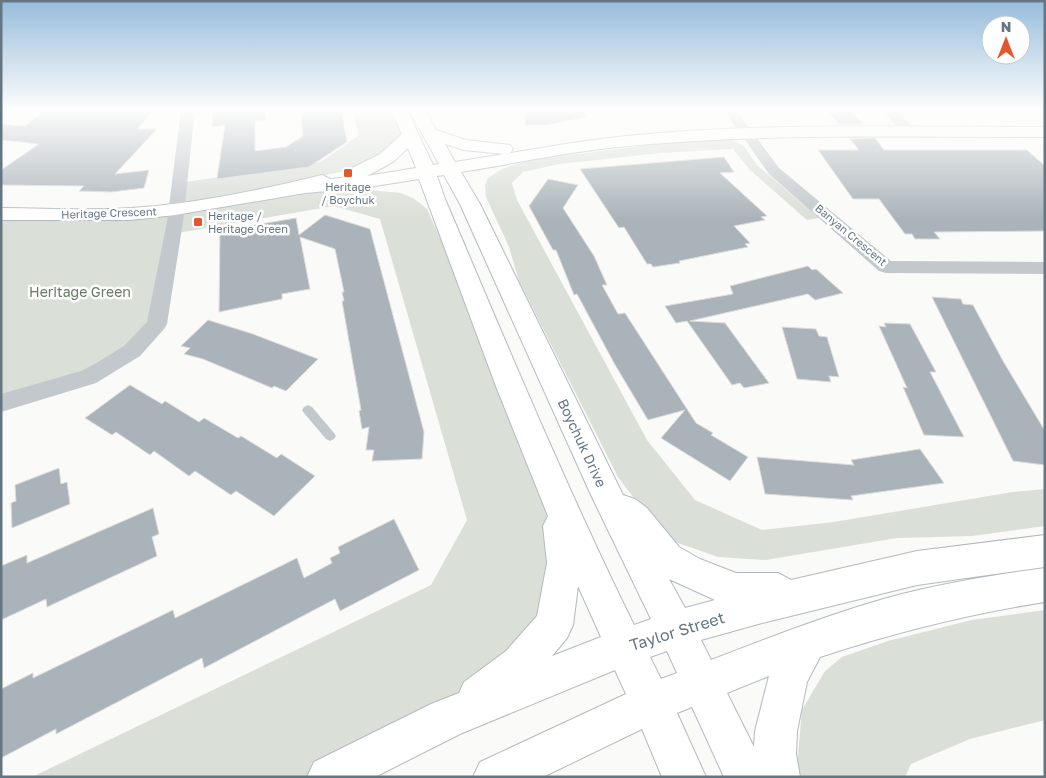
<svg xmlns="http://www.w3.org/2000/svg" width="1046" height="778" font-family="'Golos Text',sans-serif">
<rect width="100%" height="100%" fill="#fafaf8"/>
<path fill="#dadfd7" d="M352,110H399L410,135L375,166L330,174L182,208L348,188L401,193L413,198L427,209L557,500L564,563L520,665L329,777H32L431,585L467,520L380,219L334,206L172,234L157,324L132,351L1,403V215L175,209L179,183L321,162L359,135Z
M731,139L744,146L757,165L819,218L807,220L750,170L733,149L660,153L559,164L523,172L512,183L517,200L647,440L695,500L762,530L834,522L1013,492L1045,489V526L972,536L897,538L766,560L718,557L675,542L652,522L618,477L519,281L509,247L486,197L485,185L488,178L502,169L524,162L563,156L655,144Z
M1045,610V720L970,739L911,764L905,777H796L802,710L825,671L842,657L888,641L972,620Z"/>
<path fill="#aab3b9" stroke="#dcdcda" d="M45,110H154L137,129H157L115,174L149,170L144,188L111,192L79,191L84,186L1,185V170L39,144L1,140V124L25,126Z
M213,110H265L266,120L255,121V151L286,147L303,136L301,110H341L347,142L309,167L217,179L225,125L212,127Z
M525,110H585L586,117L546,125H525Z
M827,110H850L863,124H839Z
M875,138L884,150H1027L1045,166V231L934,232L940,239H915L912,234H905L879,199H853L818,150H859L850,139Z
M724,157L734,172L720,173L767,216L761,217L765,220L734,226L750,243L745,244L748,247L679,261L680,263L653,267L651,264H647L624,227L619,228L580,169Z
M548,179L578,185L563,208L594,256L607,285H602L618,314L625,313L696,423L713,433L711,435L748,457L730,481L661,438L685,410L648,420L614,363L577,294L574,295L556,250H553L529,206Z
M325,215L370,229L424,432L422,459L372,461L374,450H366L369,427L362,429L359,411L361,410L342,301H344L342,292H344L335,249L300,237L310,289L282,294V299L219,312L220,231L296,218L299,235Z
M808,266L812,270L816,269L843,293L815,300L808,294L690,321L725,323L769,383L744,388L740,383L732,385L687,321L676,323L665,306L733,294L730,286Z
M932,297L961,299L963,304L973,305L1003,361L1045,431V465L1013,461Z
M208,320L253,334L318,359L286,391L274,386L272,388L203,359L184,354L190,348L181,346Z
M884,323L910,324L936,372H930L964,437L924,435L903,387L907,388L879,326L886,327Z
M782,327L816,329L819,336L827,337L839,377L829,376L831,382L797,379Z
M130,385L162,404L165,401L199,422L204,418L238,438L241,436L277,458L281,454L315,476L274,516L236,491L231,495L195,471L189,476L154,451L150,455L116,432L112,435L85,418Z
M920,449L944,483L851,496L853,500L765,494L757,457L854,465L851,460Z
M59,468L61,484L67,482L70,504L12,528L11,503L16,501L15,485Z
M153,508L159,534L152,537L157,556L47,607L46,599L1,620V566L27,555V563Z
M394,519L419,570L340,611L335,599L204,668L202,658L56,734V729L1,758V689L33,673V678L173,610L175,618L297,558L304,578L332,563L330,558L340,553L338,547Z"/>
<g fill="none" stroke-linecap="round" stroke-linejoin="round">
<g stroke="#b3babf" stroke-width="2">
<path id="secondary" d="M391,110H407L433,165L439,164L409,110H425L436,130L466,140L510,145L513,149L510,153L505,154C542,148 580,141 617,137C759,122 903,127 1045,127V137C903,137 759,133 618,147C566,152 513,164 461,172L480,204L623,495L635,499L647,508L679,547L700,559L736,573H778L791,580L917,551L1045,535V567L917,585L762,623L701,640L711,660C769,638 827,615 887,598C938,584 993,575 1045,568V602C968,614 893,633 820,657L807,682L797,731L796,754L800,777H724L692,707L677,713L706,777H662L642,729L543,777H473L480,762L626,694L615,670L460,734L375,777H307L314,762L431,704L459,693L464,682L506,651L537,616L547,563L543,526L548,516L497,389L419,179L362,188L305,193L175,215L130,220H1V208C44,208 88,211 131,208C194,204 261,190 322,175L330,179L351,177L348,173L350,169L380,154L402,134ZM445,144L464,150L504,154L455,162ZM408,148L416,168L367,176L393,162ZM444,175L460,204L591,495L651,619L634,625C565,485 506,342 445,199L437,176ZM669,579L715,600L685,608ZM578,586L601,637L552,656L567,638L573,625ZM667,651L677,673L661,679L650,657ZM769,676L755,731L754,747L727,693Z"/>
</g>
<path fill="#c3c8cc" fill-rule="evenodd" d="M308,405L312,407L334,433L336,436L334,439L330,441L326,439L304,413L302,410L304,407Z"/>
<path fill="#c3c8cc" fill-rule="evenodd" d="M181,110H195L183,222L167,324L164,329L140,356L96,383L1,412V394L81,371L98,362L124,346L147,322L167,222Z
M724,110H736L779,168L891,261L1045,262V274L886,273L879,271L769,174Z
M882,110H896L915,129L917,132L915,135H905Z"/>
<use href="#secondary" fill="#fff" fill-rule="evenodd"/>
</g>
<linearGradient id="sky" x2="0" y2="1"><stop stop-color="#96bcdc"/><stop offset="0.5" stop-color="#fdfdfc"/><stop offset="1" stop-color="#fdfdfc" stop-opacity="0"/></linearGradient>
<rect width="1046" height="219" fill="url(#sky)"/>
<g fill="#e4572e" stroke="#fff" stroke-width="2">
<rect x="343" y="168" width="10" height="10" rx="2.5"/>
<rect x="193" y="217" width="10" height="10" rx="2.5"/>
</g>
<g text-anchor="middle" stroke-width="5" stroke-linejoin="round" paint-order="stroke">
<g font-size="11" fill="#657683" stroke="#fff">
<text x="348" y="191">Heritage<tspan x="348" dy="13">/ Boychuk</tspan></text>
<text x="208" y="220" text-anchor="start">Heritage /<tspan x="208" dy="13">Heritage Green</tspan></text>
</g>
<g font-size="11" fill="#657683" stroke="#fff">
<text transform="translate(109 213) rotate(-2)" y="4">Heritage Crescent</text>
<text transform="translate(851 235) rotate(40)" y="4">Banyan Crescent</text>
</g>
<g font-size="14" fill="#687a64" stroke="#fff">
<text x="80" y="297">Heritage Green</text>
</g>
<g font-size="14" fill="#657683" stroke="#fff">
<text transform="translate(582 443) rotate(65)" y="5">Boychuk Drive</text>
</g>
<g font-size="16" fill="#657683" stroke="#fff">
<text transform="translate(677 631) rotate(-17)" y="6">Taylor Street</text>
</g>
</g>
<rect width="1046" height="778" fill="none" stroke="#657683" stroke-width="5"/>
<g transform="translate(1006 40)"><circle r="24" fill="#ffffff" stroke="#c1c8cd"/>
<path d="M0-4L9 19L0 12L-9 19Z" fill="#e4572e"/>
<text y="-8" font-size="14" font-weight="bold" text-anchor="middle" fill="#657683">N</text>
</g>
</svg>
